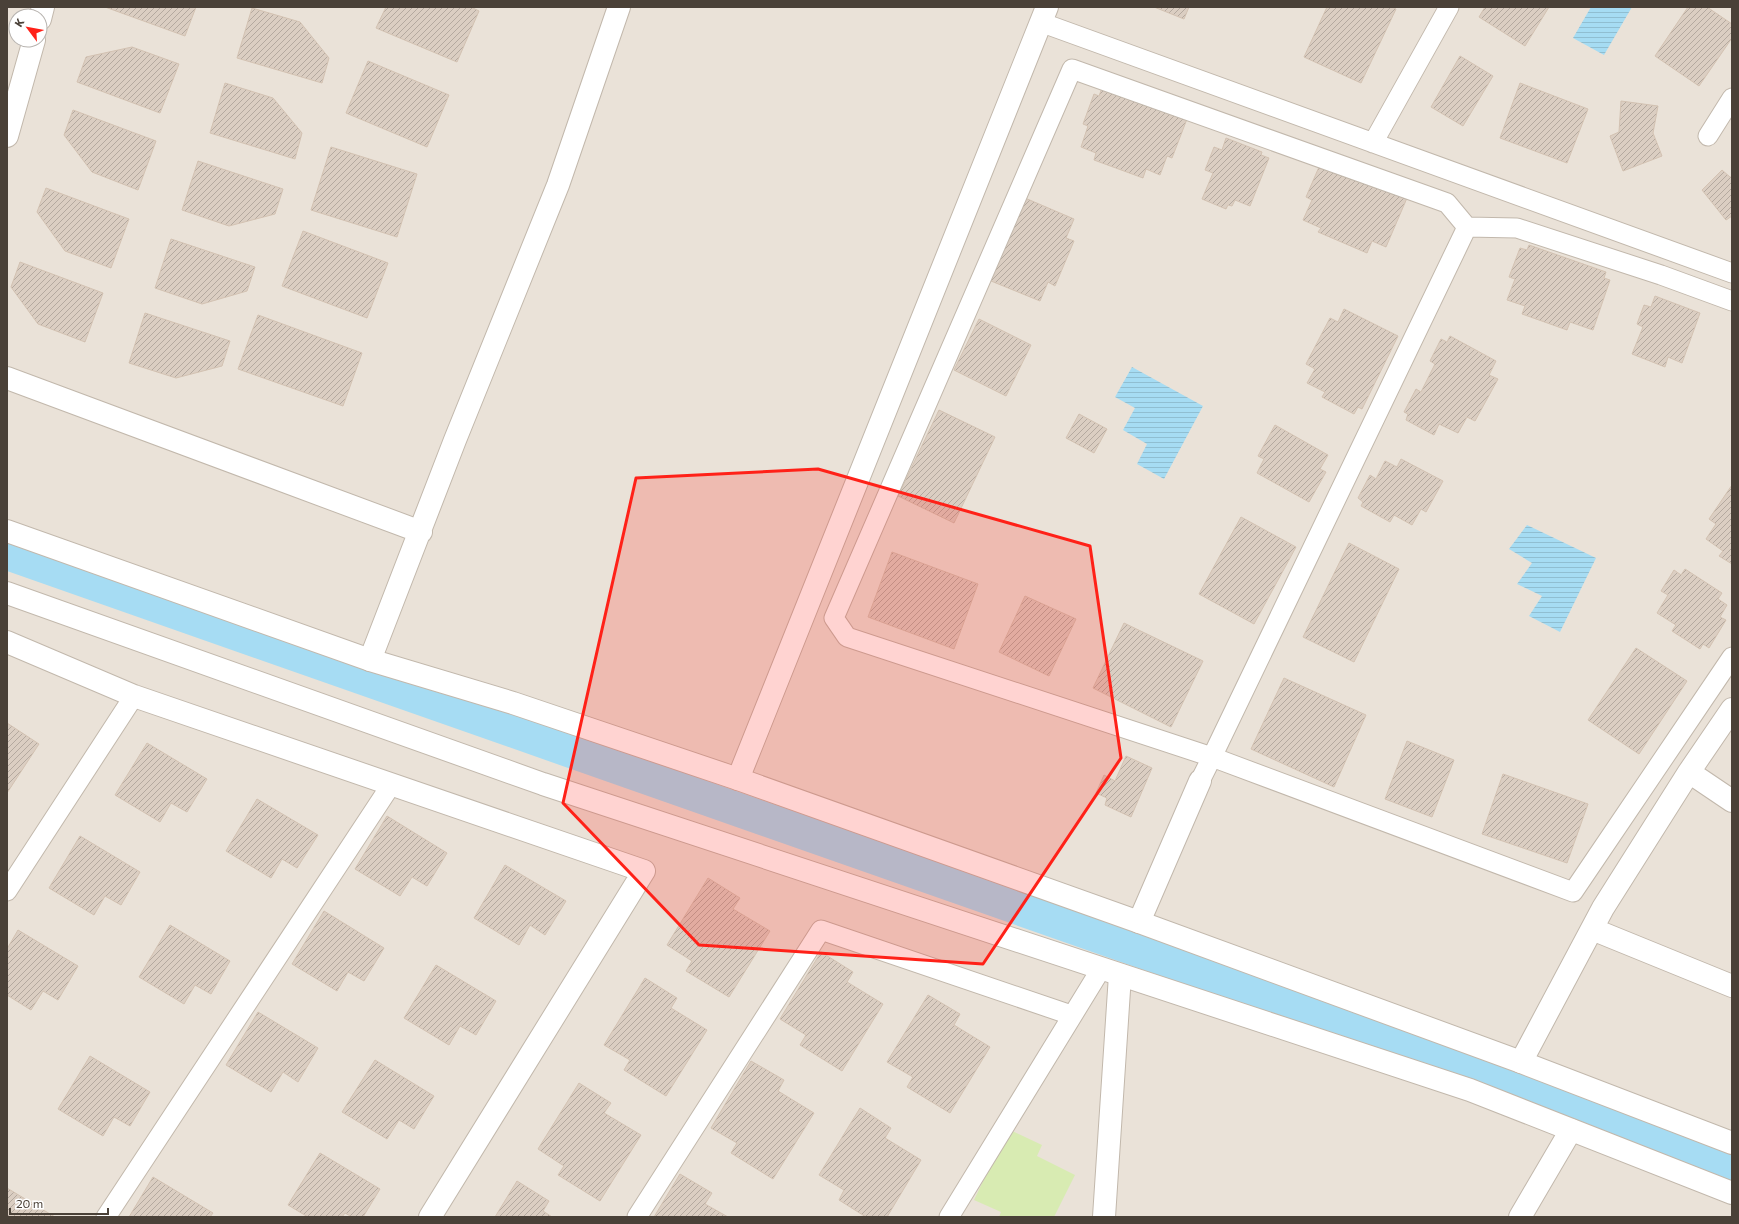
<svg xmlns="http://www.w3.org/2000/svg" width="1739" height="1224" font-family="Commissioner,sans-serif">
<defs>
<pattern id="water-rules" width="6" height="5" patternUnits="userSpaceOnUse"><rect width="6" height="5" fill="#a6dcf3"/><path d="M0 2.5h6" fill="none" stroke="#90bed1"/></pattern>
<pattern id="building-hatch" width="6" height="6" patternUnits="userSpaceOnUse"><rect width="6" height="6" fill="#dbcec2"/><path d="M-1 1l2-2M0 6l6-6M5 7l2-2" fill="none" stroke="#b4a99f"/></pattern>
</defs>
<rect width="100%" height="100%" fill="#f6f1ea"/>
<path fill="#eae2d8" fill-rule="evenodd" d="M7,7H1732V1217H7ZM16,16H40V40H16Z"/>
<path fill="#d8ebb2" d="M1008,1129L1042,1145L1037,1156L1075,1175L1054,1217H999L1001,1212L974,1200Z"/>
<path fill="url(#water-rules)" d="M1591,7H1632L1604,55L1573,38Z
M1132,367L1203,406L1164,479L1137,464L1147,444L1123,430L1135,408L1115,397Z
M1527,525L1596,558L1560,632L1529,616L1542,596L1517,584L1532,563L1509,549Z"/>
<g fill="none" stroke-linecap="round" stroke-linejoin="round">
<path stroke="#a6dcf3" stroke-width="34" d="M7,553L1366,1030L1732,1168"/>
</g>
<path fill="url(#building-hatch)" stroke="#d3c2b2" d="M105,7H196L185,36Z
M386,7H471L479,11L457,62L376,28Z
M1154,7H1189L1184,19Z
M1327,7H1392L1396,9L1361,83L1304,57Z
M1485,7H1549L1525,46L1479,17Z
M1688,7H1707L1732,24V38L1699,86L1655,56Z
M252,8L300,22L329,58L322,83L237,58Z
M132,47L179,64L160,113L77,82L86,57Z
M1460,56L1493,76L1463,126L1431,107Z
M368,61L449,95L427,147L346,113Z
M225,83L273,98L302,133L295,159L210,133Z
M1520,83L1588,109L1567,163L1500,138Z
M1102,88L1187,119L1172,158L1167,156L1160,175L1146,169L1143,178L1094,160L1096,153L1081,147L1088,126L1083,124L1094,94L1099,96Z
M1621,101L1658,106L1653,133L1662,156L1623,171L1610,136L1619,132Z
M73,110L156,141L138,190L92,172L64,135Z
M1226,138L1262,152L1261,155L1269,158L1250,206L1235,200L1232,206L1228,205L1226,209L1202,199L1213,173L1205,170L1214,147L1222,150Z
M331,147L417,174L397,237L311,210Z
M198,161L283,189L275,214L229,226L182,210Z
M1319,167L1349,176L1377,189L1380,181L1407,198L1386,247L1372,241L1367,253L1318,232L1321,228L1303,220L1312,200L1306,197Z
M1722,170L1730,177H1732V216L1726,220L1702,190Z
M46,188L129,219L111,268L65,251L37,212Z
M1025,198L1074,219L1066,238L1074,241L1055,286L1048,282L1040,301L991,281L992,278L986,275L996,251L1002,254Z
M303,231L388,263L367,318L282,286Z
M171,239L255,267L247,291L202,304L155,288Z
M1529,245L1606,272L1604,278L1610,280L1593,330L1570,322L1567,330L1522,314L1525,306L1507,300L1515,279L1509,277L1520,248L1527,250Z
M20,262L103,293L85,342L38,324L11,287Z
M1655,296L1700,313L1682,363L1668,357L1665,367L1632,354L1643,327L1637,324L1644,305L1651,307Z
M1344,309L1398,336L1362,409L1358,407L1354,414L1322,397L1325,392L1307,383L1315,369L1306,364L1330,318L1338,322Z
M145,313L230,341L222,366L176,378L129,363Z
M258,315L362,353L343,406L238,369Z
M979,319L1031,345L1006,396L954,370Z
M1450,336L1496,361L1489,375L1498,379L1475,421L1467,417L1458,433L1439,424L1434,435L1406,420L1408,414L1404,412L1416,389L1421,392L1435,364L1430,361L1441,339L1447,342Z
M939,410L995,437L954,523L898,496Z
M1079,414L1107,429L1094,453L1066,438Z
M1275,425L1328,455L1320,469L1326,472L1309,502L1257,473L1264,459L1258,456Z
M1401,459L1443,481L1426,512L1421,509L1412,525L1394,515L1390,522L1361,506L1363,502L1358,498L1370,475L1376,479L1385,461L1397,467Z
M1732,485V564L1719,556L1723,551L1706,539L1716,524L1709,519Z
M1241,517L1296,547L1254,624L1199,594Z
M1349,543L1399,569L1354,662L1303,637Z
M892,552L978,584L954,649L868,617Z
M1685,569L1722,593L1718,599L1727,605L1720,617L1726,620L1709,648L1703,644L1700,649L1672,631L1676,625L1657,613L1668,595L1661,591L1674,570L1681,575Z
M1025,596L1076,619L1049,676L999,652Z
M1124,623L1203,661L1171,727L1093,688Z
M1636,648L1687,681L1639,754L1588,720Z
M1284,678L1366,715L1334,787L1251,749Z
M7,723L39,744L7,793Z
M1407,741L1454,760L1432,817L1385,799Z
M147,743L207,779L187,812L171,803L160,822L115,795Z
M1126,756L1152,768L1131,817L1105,805L1107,798L1096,793L1104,775L1115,781Z
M1503,774L1588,804L1567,863L1482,834Z
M257,799L318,835L297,868L282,859L271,878L226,851Z
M387,816L447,853L427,886L412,877L400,896L355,869Z
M80,836L140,872L121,905L105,896L94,915L49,888Z
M505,865L566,901L545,935L530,925L519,945L474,918Z
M708,878L740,898L733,909L770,931L729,997L686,971L692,961L667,945Z
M324,911L384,948L364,981L348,972L337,991L292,964Z
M170,925L230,961L211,994L195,985L184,1004L139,977Z
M18,930L78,966L58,1000L43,991L31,1010L7,995V949Z
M821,952L853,972L847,982L883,1004L842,1071L800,1045L806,1035L780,1019Z
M436,965L496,1001L476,1035L460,1026L449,1045L404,1018Z
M645,978L677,998L671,1008L707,1030L666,1096L624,1070L630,1060L604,1045Z
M928,995L960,1014L954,1025L990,1047L950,1113L907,1087L913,1077L887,1062Z
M258,1012L318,1048L298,1082L283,1072L271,1092L226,1065Z
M90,1056L150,1092L130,1126L114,1117L103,1136L58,1109Z
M375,1060L434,1096L414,1129L399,1120L387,1139L342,1112Z
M751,1061L784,1080L778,1091L814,1113L773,1179L731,1153L737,1143L711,1128Z
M579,1083L611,1103L604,1113L641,1135L600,1201L558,1175L564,1166L538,1149Z
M860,1108L891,1128L885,1138L921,1160L887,1217H866L839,1200L844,1190L819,1175Z
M320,1153L380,1189L363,1217H352L345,1213L342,1217H308L288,1205Z
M680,1174L712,1193L705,1204L728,1217H654Z
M153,1177L213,1213L210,1217H129Z
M517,1181L549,1201L543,1211L552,1217H495Z
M7,1188L55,1217H7Z"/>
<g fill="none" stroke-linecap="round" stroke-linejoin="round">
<g stroke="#c2b8ac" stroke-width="21">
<path id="service" d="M1040,22L1732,273
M1708,136L1732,98
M1373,143L1449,7
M1467,227L1517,228L1661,275L1732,301
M1200,781L1212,757L1467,227L1447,203L1072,69L834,618L847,637L1212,757L1573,892L1732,657
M7,891L134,696
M106,1217L391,785
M637,1217L821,930L1071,1015
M949,1217L1101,969"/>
</g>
<g stroke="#c2b8ac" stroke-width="24">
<path id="minor" d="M40,19L43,7
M7,136L34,40
M7,378L421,532
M7,642L134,696L644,871L430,1217
M370,660L455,440L558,185L619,7
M1689,772L1732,801
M738,779L1047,7
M1139,922L1200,781
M1592,929L1732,986
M1521,1062L1603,908L1689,772L1732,709
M1104,1217L1120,975
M1520,1217L1571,1130"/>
</g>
<g stroke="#c2b8ac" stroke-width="24">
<path id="tertiary" d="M7,531L370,660L513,703L738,779L1139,922L1521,1062L1732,1143
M7,593L543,784L1470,1090L1732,1193"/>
</g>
<use href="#service" stroke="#fff" stroke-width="19"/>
<use href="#minor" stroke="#fff" stroke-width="22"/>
<use href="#tertiary" stroke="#fff" stroke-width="22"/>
</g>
<path fill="#ff2118" fill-opacity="0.2" stroke="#ff2118" stroke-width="3" stroke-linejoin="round" d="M818,469L1090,546L1121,758L983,964L699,945L563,803L636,478Z"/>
<rect width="1739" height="1224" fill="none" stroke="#4a4138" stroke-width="16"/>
<g transform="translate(28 28) rotate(302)"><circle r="19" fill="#ffffff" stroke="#b7b3af"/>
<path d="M0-3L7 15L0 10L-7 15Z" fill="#ff2118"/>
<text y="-6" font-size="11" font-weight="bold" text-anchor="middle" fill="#4a4138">K</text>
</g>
<path d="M10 1208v6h98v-6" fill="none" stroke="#4a4138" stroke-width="2"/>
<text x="16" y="1208" font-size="12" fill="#4a4138" stroke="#ffffff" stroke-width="3" paint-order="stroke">20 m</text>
</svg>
